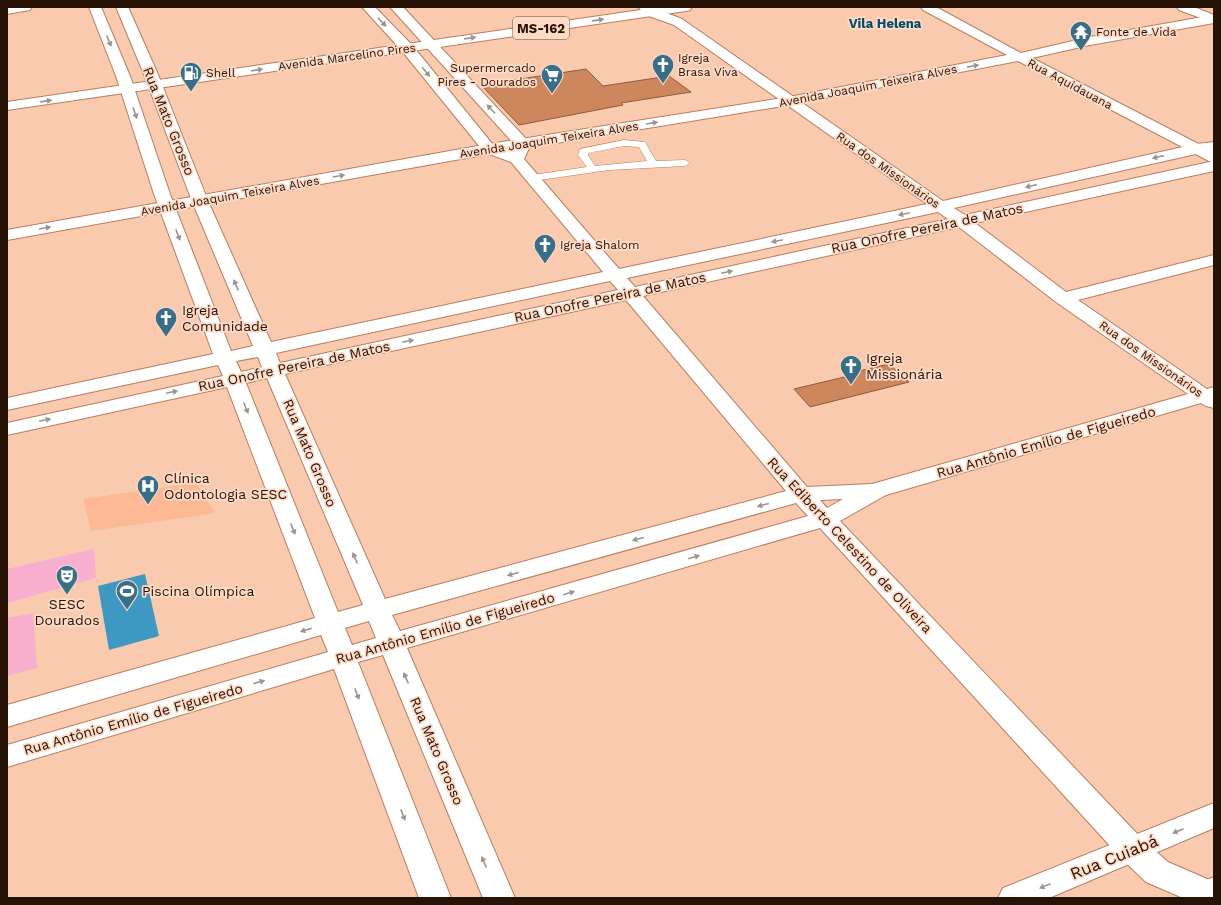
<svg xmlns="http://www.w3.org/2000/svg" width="1221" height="905" font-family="'Work Sans',sans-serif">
<rect width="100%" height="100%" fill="#facaae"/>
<path fill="#fcb993" d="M196,483L215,513L91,531L83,499Z"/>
<path fill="#f8aece" d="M94,549L96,578L7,603V569Z
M33,613L37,668L7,676V618Z"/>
<path fill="#3e99c2" d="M145,574L159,636L109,650L98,586Z"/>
<path fill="#ce875c" stroke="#8f5a3b" d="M586,69L603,86L669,76L691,92L621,103L623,105L519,125L481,85Z
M889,364L909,382L810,407L794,389L857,374L855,372Z"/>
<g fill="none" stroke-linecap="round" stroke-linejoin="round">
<g stroke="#b67e5e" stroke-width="1">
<path id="lane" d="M624,140L645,142L656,161L685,160L690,163L685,166L609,170L533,181L528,178L533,175L587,167L578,155L580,149ZM624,146L639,147L647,161L595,166L588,155V153Z"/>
</g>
<g stroke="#b67e5e" stroke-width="2">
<path id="street" d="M89,7H101L130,76L170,194L231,351L253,346L192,201L143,72L116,7H128L157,72L208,201L271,342L603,272L511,162L484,152L402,51L362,7H375L412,45L494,146L512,152L515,145L390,7H403L528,141L531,144L524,159L619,269L927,204L674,25L646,15L638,7H651L682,19L943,201L1196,144L1214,142V152L1196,154L954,208L965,215L1214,161V171L975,223L1066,292L1214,255V265L1078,300L1207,389L1214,387V408L1206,406L1201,403L886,495L840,521L1144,841L1168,862L1214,882V898H1183L1146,882L1122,859L820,528L407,648L515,898H483L383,655L358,662L451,898H419L334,669L7,767V745L328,652L321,635L7,727V705L315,618L227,387L7,435V423L223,376L218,365L7,410V398L213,354L154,194L116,76ZM938,212L948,219L635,287L627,278ZM959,227L1056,302L1188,394L872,484L807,487L643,296ZM610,281L618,290L280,363L276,353ZM626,300L786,491L385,599L285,374ZM258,357L262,367L241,372L236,361ZM267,378L363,605L338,612L246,383ZM843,499L827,508L820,500ZM796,503L808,516L400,631L392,615ZM369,621L376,638L352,645L345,628Z
M1177,7H1194L1214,15V23L1179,10Z"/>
</g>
<g stroke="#b67e5e" stroke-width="2">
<path id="secondary" d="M7,7H32L30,10L7,14Z
M921,7H936L1021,53L1090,37L1214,15V23L1090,45L1032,58L1214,152V163L1209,161L1018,61L789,105L489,154L7,240V230L489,144L789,97L1007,55L923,10Z
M1214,803V828L1049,898H998L1003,888Z
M1214,877V898H1182L1187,888Z"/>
</g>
<g stroke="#b67e5e" stroke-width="2">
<path id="primary" d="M661,7H692L690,10L686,11L7,110V102Z"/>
</g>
<use href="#lane" fill="#fff" fill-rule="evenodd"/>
<use href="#street" fill="#fff" fill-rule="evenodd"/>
<use href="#secondary" fill="#fff" fill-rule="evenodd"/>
<use href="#primary" fill="#fff" fill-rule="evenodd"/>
</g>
<defs><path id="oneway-solid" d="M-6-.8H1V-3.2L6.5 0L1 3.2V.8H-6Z"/></defs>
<g fill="#9e948f">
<use href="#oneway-solid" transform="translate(598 20) rotate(-8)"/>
<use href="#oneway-solid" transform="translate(382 22) rotate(46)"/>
<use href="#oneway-solid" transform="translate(470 38) rotate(-8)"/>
<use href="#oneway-solid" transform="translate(109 41) rotate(68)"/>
<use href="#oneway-solid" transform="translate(973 66) rotate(-11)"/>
<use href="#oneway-solid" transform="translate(257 70) rotate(-8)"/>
<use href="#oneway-solid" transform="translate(426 72) rotate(51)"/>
<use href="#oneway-solid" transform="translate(46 101) rotate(-8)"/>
<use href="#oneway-solid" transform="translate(491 109) rotate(-133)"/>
<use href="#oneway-solid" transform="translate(135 113) rotate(71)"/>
<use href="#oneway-solid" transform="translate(652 123) rotate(-9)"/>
<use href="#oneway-solid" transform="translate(1158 157) rotate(167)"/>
<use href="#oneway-solid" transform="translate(339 176) rotate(-10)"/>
<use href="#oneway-solid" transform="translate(1031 186) rotate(167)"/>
<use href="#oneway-solid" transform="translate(904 214) rotate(168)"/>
<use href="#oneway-solid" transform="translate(45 228) rotate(-10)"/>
<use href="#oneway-solid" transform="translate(178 235) rotate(69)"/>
<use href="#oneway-solid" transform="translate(777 241) rotate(168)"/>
<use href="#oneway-solid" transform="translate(727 272) rotate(-12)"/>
<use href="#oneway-solid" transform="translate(236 285) rotate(-113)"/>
<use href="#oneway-solid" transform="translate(408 341) rotate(-12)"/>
<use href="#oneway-solid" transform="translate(172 392) rotate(-12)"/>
<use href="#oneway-solid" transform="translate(246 408) rotate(68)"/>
<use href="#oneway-solid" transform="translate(45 420) rotate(-12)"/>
<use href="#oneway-solid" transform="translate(763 505) rotate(165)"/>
<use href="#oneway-solid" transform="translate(293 529) rotate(68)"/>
<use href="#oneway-solid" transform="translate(638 539) rotate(165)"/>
<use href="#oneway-solid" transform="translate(694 557) rotate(-16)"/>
<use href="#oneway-solid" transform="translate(355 558) rotate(-113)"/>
<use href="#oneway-solid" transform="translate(513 574) rotate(165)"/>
<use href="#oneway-solid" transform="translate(569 593) rotate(-16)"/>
<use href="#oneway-solid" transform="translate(306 630) rotate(164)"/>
<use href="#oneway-solid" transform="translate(406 678) rotate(-113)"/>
<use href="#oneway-solid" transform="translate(259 682) rotate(-16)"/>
<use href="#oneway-solid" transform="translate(357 694) rotate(69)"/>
<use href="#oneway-solid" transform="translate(403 815) rotate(69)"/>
<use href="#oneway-solid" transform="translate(1178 831) rotate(157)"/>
<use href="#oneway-solid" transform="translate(484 862) rotate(-113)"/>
<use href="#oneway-solid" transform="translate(1045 886) rotate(158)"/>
</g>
<defs>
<g id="temple-pin" transform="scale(1.15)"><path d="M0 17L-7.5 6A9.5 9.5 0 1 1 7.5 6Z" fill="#376e89" stroke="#ffdac5"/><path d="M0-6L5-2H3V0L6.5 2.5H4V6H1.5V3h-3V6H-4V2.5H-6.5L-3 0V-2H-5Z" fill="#fff"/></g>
<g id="church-pin" transform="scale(1.15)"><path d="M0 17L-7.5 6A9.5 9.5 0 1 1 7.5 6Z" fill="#376e89" stroke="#ffdac5"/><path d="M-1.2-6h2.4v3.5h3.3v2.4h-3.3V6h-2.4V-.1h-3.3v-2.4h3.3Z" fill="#fff"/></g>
<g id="fuel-pin" transform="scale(1.15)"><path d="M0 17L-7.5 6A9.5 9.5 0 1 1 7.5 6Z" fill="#376e89" stroke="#ffdac5"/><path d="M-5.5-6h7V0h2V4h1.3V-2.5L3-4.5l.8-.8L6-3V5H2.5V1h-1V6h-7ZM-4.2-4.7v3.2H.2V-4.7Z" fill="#fff"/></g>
<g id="supermarket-pin" transform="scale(1.15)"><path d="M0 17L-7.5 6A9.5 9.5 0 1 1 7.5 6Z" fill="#376e89" stroke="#ffdac5"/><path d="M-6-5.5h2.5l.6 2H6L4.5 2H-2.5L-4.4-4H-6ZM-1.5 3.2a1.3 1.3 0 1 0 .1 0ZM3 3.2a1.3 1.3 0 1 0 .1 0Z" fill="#fff"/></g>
<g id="hospital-pin" transform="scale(1.15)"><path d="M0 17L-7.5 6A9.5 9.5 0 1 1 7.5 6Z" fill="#376e89" stroke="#ffdac5"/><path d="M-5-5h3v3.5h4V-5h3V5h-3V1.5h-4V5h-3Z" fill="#fff"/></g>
<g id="theatre-pin" transform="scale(1.15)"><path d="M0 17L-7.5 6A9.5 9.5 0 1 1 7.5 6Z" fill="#376e89" stroke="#ffdac5"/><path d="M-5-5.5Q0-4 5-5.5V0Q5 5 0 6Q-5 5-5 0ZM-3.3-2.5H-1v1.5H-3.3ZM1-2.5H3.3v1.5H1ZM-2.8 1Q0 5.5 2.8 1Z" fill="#fff"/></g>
<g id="stadium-pin" transform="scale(1.15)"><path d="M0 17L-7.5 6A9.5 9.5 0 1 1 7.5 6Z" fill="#376e89" stroke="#ffdac5"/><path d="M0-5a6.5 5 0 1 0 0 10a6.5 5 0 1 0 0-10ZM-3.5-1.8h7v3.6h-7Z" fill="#fff"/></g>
</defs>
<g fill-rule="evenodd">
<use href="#temple-pin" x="1081" y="32"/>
<use href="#church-pin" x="663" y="65"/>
<use href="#fuel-pin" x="191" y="73"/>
<use href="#supermarket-pin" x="552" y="75"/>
<use href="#church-pin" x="545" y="245"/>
<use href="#church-pin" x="166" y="318"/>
<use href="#church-pin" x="851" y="366"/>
<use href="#hospital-pin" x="148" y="486"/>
<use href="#theatre-pin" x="67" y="576"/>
<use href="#stadium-pin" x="127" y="591"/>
</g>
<g text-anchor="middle" stroke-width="3.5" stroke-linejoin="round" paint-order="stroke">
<g font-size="12" fill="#271206" stroke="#ffdac5" text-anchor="start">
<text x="1096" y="36">Fonte de Vida</text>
<text x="678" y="62">Igreja<tspan x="678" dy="14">Brasa Viva</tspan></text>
<text x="536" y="72" text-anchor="end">Supermercado<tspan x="536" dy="14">Pires - Dourados</tspan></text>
<text x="206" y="77">Shell</text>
<text x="560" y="249">Igreja Shalom</text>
</g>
<g font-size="12" fill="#271206" stroke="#ffdac5">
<text transform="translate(347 57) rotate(-8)" y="4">Avenida Marcelino Pires</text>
<text transform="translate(1070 84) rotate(28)" y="4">Rua Aquidauana</text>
<text transform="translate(868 86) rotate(-11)" y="4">Avenida Joaquim Teixeira Alves</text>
<text transform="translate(549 140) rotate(-9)" y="4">Avenida Joaquim Teixeira Alves</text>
<text transform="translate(888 170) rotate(35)" y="4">Rua dos Missionários</text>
<text transform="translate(230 196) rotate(-10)" y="4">Avenida Joaquim Teixeira Alves</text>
<text transform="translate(1151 359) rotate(35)" y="4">Rua dos Missionários</text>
</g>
<g font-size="13" font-weight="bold" fill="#004d69" stroke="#ffdac5">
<text x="885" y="28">Vila Helena</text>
</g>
<rect fill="#ffdac5" stroke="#684e3f" stroke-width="1" x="513" y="17" width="56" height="22" rx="3"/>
<g font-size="13" font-weight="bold" fill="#271206">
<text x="541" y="33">MS-162</text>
</g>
<g font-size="14" fill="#271206" stroke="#ffdac5">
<text transform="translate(169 121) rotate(68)" y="5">Rua Mato Grosso</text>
<text transform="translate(927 228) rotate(-12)" y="5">Rua Onofre Pereira de Matos</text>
<text transform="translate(610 297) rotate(-12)" y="5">Rua Onofre Pereira de Matos</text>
<text transform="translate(294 366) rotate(-12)" y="5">Rua Onofre Pereira de Matos</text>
<text transform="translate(1046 442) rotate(-16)" y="5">Rua Antônio Emílio de Figueiredo</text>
<text transform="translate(310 453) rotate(67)" y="5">Rua Mato Grosso</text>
<text transform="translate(850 545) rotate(47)" y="5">Rua Ediberto Celestino de Oliveira</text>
<text transform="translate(445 628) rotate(-16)" y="5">Rua Antônio Emílio de Figueiredo</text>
<text transform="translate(133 719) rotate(-16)" y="5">Rua Antônio Emílio de Figueiredo</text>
<text transform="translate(437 751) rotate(67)" y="5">Rua Mato Grosso</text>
</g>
<g font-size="14" fill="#271206" stroke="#ffdac5" text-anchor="start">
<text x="182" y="315">Igreja<tspan x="182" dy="16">Comunidade</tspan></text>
<text x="866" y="363">Igreja<tspan x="866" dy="16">Missionária</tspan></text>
<text x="164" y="483">Clínica<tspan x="164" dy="16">Odontologia SESC</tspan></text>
<text x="142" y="596">Piscina Olímpica</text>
<text x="67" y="609" text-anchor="middle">SESC<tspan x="67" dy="16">Dourados</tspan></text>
</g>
<g font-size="17" fill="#271206" stroke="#ffdac5">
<text transform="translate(1114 857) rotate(-22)" y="6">Rua Cuiabá</text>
</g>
</g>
<rect width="1221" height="905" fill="none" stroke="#271206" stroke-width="16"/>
</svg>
